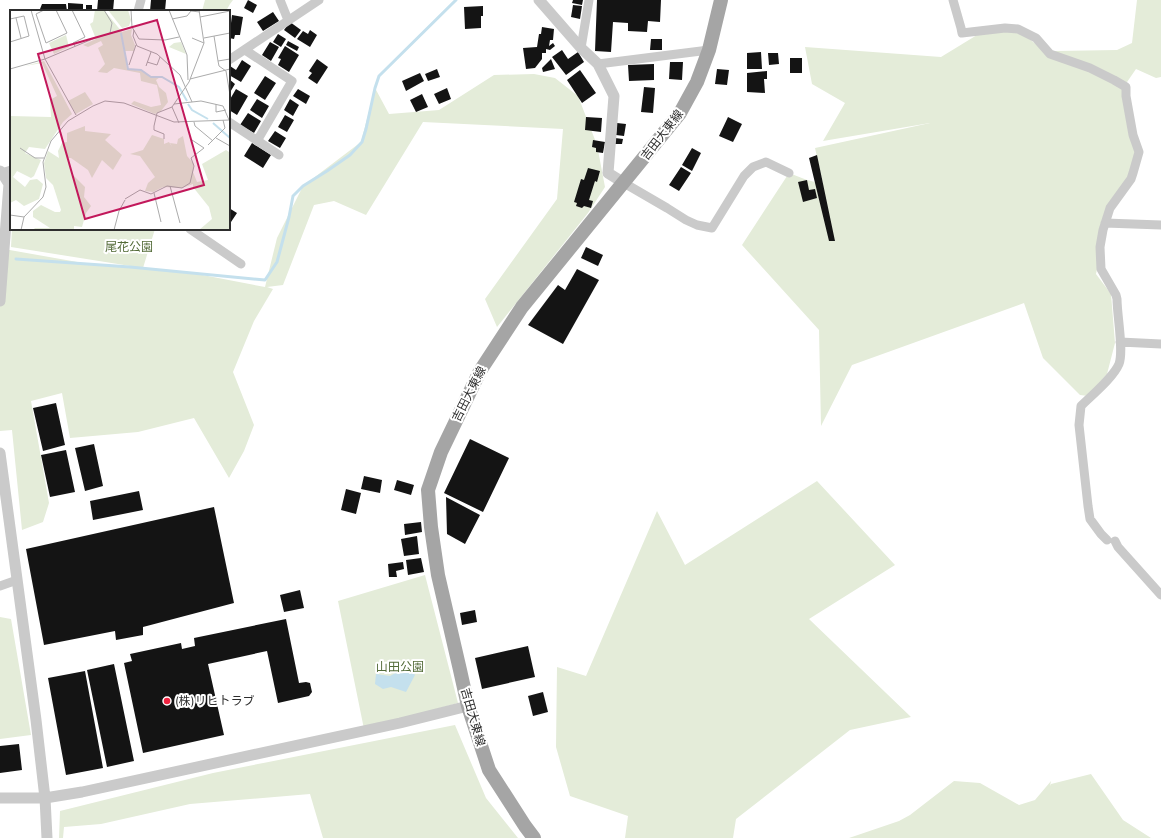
<svg xmlns="http://www.w3.org/2000/svg" width="1161" height="838" font-family="'Nunito Sans','Noto Sans JP',sans-serif">
<rect width="100%" height="100%" fill="#fff"/>
<path fill="#e4ecd9" d="M205,0H233L230,4L226,11H202Z
M1137,0H1161V77L1156,78L1136,69L1125,85L1124,88L1138,150L1131,179L1110,208L1096,274L1111,294L1115,343L1107,374L1088,396L1080,395L1043,358L1024,303L852,365L821,426L819,330L742,245L789,173L807,180L823,184L815,148L930,123L823,141L845,103L812,84L805,47L941,57L977,35L1007,30L1024,35L1050,55L1055,51L1117,50L1132,43Z
M534,74L555,78L578,96L597,145L605,187L588,213L497,327L485,299L557,199L563,129L423,122L366,215L334,201L314,205L283,285L267,287L273,289L254,321L233,372L254,425L244,451L229,478L194,418L138,432L70,438L62,393L31,401L49,503L43,522L22,530L12,430L0,431V250L4,249L83,263L187,272L265,287L277,238L303,186L361,142L375,88L389,114L439,110L494,75Z
M12,229H155L143,268L11,247Z
M817,481L895,565L809,619L911,717L850,730L736,819L733,838H625L628,816L570,796L556,747L557,667L586,676L657,511L685,565Z
M425,575L458,703L364,729L338,601Z
M0,617L11,619L31,735L0,739Z
M455,725L486,798L518,838H323L310,794L190,804L101,824L64,827L63,838H59L60,811L213,773Z
M1091,774L1123,820L1151,838H849L899,821L910,815L954,781L980,783L1019,805L1035,800L1051,781L1050,786L1051,784Z"/>
<path fill="#c4e0ed" d="M409,668L415,675L406,692L391,687L383,689L375,684L376,674L390,676L399,671Z"/>
<g fill="none" stroke-linecap="round" stroke-linejoin="round">
<path stroke="#c4e0ed" stroke-width="3" d="M16,259L130,267L265,280L277,262L289,217L293,196L303,186L327,171L350,155L362,142L366,129L375,88L379,76L456,0"/>
</g>
<path fill="#141414" d="M98,0H114L113,11H97Z
M151,0H166L165,11H150Z
M248,0L257,5L253,13L244,8Z
M573,0H583L582,5L572,3Z
M597,0H661L660,22L648,21L647,32L628,31V23L613,22L611,52L595,51Z
M68,3L83,4V11H68Z
M42,4H66L67,11H33V9H40Z
M86,5H92V11H86Z
M573,5L582,6L580,19L571,17Z
M483,6V16H481V28L465,29L464,7Z
M273,12L279,21L263,31L257,22Z
M232,15L243,17L240,35H235L234,39L229,38V23H231Z
M290,22L301,30L295,38L284,30Z
M542,27L554,29L553,40H550L549,46L553,43L555,46L550,50L546,49V53H542V59L535,68L526,69L523,48L537,47L539,34H541Z
M310,30L317,35L310,47L297,39L303,31L308,34Z
M278,34L286,39L281,47L273,42Z
M651,39H662V50H650Z
M288,41L299,47L297,51L286,45Z
M270,42L279,47L271,61L262,55Z
M285,46L299,55L289,72L278,65L281,59L278,58Z
M562,50L568,59L578,52L584,62L566,75L552,57Z
M761,52L762,69H747V53Z
M768,53H778L779,64L769,65Z
M790,58H802V73H790Z
M317,59L328,67L317,84L308,78L312,73L309,71Z
M551,59L555,69L543,72L542,68Z
M242,60L251,66L241,82L229,75V69L230,66L236,70Z
M670,62H683L682,80L669,79Z
M654,64V80L629,81L628,65Z
M437,69L440,77L428,81L425,74Z
M717,69L729,70L727,85L715,84Z
M580,70L596,93L582,103L567,80Z
M767,71V79H764L765,93L747,92V73Z
M420,73L424,81L406,91L402,81Z
M265,76L276,83L265,100L254,93Z
M229,79L235,84L229,94Z
M644,87L655,88L653,113L641,112Z
M447,88L451,99L439,104L434,94Z
M236,89L248,96L237,115L229,110V101Z
M298,89L310,96L306,104L293,96Z
M422,94L428,107L416,112L410,100Z
M257,99L269,106L262,118L250,110Z
M290,99L299,105L293,116L284,110Z
M248,113L261,121L254,133L240,125Z
M285,115L294,120L287,132L278,127Z
M586,117L602,118L601,132L585,130Z
M728,117L742,124L733,142L719,136Z
M617,123L626,124L624,136L616,135Z
M275,131L286,138L280,148L268,141Z
M615,138L623,139L622,144H615Z
M593,140L605,142L603,153L596,152V148L592,147Z
M252,143L271,155L263,168L244,156Z
M692,148L701,153L692,171L682,165Z
M817,155L835,241H829L809,158Z
M681,167L691,173L679,191L669,185Z
M588,168L600,171L597,182L595,181L589,200L593,201L591,208L584,206L582,208L576,206L577,203L574,202L581,179L584,180Z
M807,180L809,190L815,189L817,198L803,202L798,182Z
M229,208L237,213L229,225Z
M586,247L603,255L598,266L581,258Z
M577,269L599,280L563,344L528,325L558,285L565,290Z
M56,403L65,445L43,451L33,408Z
M470,439L509,458L483,512L444,493Z
M94,444L103,486L85,491L75,448Z
M66,450L75,492L50,497L41,455Z
M364,476L382,480L380,493L361,489Z
M397,480L414,485L411,495L394,490Z
M346,489L361,493L356,514L341,510Z
M139,491L143,510L93,520L90,501Z
M446,497L480,515L465,544L447,534Z
M214,507L234,603L143,627V635L116,640L115,631L44,645L26,549Z
M421,522L422,532L405,535L404,524Z
M417,536L419,554L404,556L401,539Z
M421,558L424,572L408,575L406,560Z
M403,562L404,569L396,571L397,577H389L388,564Z
M300,590L304,608L284,612L280,595Z
M475,610L477,622L462,625L460,613Z
M286,619L299,683L306,682L310,683L312,692L309,696L278,703L267,651L208,664L224,735L143,753L124,663L132,661L130,654L181,643L182,649L195,646L194,638Z
M528,646L535,677L482,689L475,658Z
M114,664L134,761L107,767L87,670Z
M85,671L103,768L66,775L48,678Z
M543,692L548,712L533,716L528,696Z
M19,744L22,770L0,773V746Z"/>
<g fill="none" stroke-linecap="round" stroke-linejoin="round">
<path stroke="#cacaca" stroke-width="9" d="M280,0L288,20
M953,0L961,28L962,33L1005,28L1018,29L1036,38L1050,54L1090,68L1114,80L1126,87V96L1133,135L1139,152L1133,173L1131,179L1110,208L1103,230L1100,247L1101,269L1116,295L1117,299C1117,315 1124,351 1119,364C1113,378 1092,395 1081,406L1079,425L1088,506L1090,519L1101,534L1107,540
M138,11L141,0
M581,48L589,0
M245,50L292,81L257,141
M229,60L319,0
M598,64L709,50
M229,122L279,155
M2,173L11,170
M624,183L667,208L686,220L697,225L712,228L744,176L753,167L766,162L789,173
M1105,223L1161,225
M190,229L241,264
M1120,342L1161,344
M1115,541L1118,547L1161,595
M0,586L17,580"/>
<path stroke="#cacaca" stroke-width="11" d="M539,0L581,48L598,64L614,96L608,173L624,183
M0,171L2,173L9,184L0,301
M0,453L36,720L45,798L47,838
M0,798H45L82,792L400,723L468,706"/>
<path stroke="#a5a5a5" stroke-width="14" d="M534,838L525,826L489,770L468,706L460,670L438,575L431,527L428,490L441,452L480,371L522,307L680,113L697,82L709,50L721,0"/>
</g>
<circle fill="#ef2340" stroke="#fff" stroke-width="1.5" cx="167" cy="701" r="4"/>
<g text-anchor="middle" stroke-width="4" stroke-linejoin="round" paint-order="stroke">
<g font-size="12" fill="#2d2d2d" stroke="#fff">
<text transform="translate(662 135) rotate(-52)" y="4">吉田大東線</text>
<text transform="translate(469 394) rotate(-63)" y="4">吉田大東線</text>
<text transform="translate(473 717) rotate(74)" y="4">吉田大東線</text>
</g>
<g font-size="12" fill="#536b38" stroke="#fff">
<text x="129" y="251">尾花公園</text>
<text x="400" y="671">山田公園</text>
</g>
<g font-size="12" fill="#2d2d2d" stroke="#fff" text-anchor="start">
<text x="175" y="705">(株)リヒトラブ</text>
</g>
</g>
<g transform="translate(10 10)">
<rect width="220" height="220" fill="#fff"/>
<path d="M85,0H94L112,22L122,19L121,25L125,35L124,41H115L117,59L133,61L141,67H150L146,70L149,77L156,83L158,92L151,101L145,104L121,94L124,91L141,97L151,95L147,75L131,71L130,63L104,58L97,63L88,62L95,54L88,38L93,35L91,31L78,37L73,35L86,29L80,14L83,12ZM98,0H118L121,10L119,16L112,18ZM56,25L59,37L44,44L39,33ZM171,32L176,44L159,37L164,33ZM34,51L62,104L53,112L35,139L19,137L15,143L31,150L24,166L21,168L7,161L3,167L15,177L20,170L27,169L33,174L29,189L14,196L6,190L0,193V106L41,107L40,90L47,86L32,53L15,56ZM75,82L83,94L66,104L58,91ZM75,116V121L101,124L95,130L112,145L103,160L92,150L82,168L78,160L61,148H57L62,164L75,177L74,187L81,196L76,203L72,217L64,216V220H26L24,218H40L23,207V201L31,195L45,202H50L51,200L43,175L36,168L34,153L38,141L49,148L48,141L52,133L57,132V123ZM142,125L154,129V134L159,132L162,137L160,133L167,134L168,129L173,126L177,146L184,154L183,162L187,172L198,170L192,154L216,140L219,142L220,220H189L202,209L199,197L183,177V174L172,178L153,177L143,182L135,181L138,173L145,167L130,146L120,144L133,140Z" fill="#e4ecd9"/>
<path fill="none" stroke="#c4e0ed" stroke-width="2" d="M111,23L118,59L131,60L141,67H152L169,77L177,91M178,94L182,100L198,109M203,113L220,128"/>
<path fill="none" stroke="#ababab" stroke-width="1" d="M21,0L35,49L66,105M34,0L26,4L36,33L57,23L46,0M62,0L75,27L63,33L65,36M94,0L102,13L100,23M121,0L122,17L129,29L155,30L169,27M159,0L177,45L178,70M190,7L220,1M6,8L11,28M0,9L14,6L19,26L0,32M162,9L177,6L181,1L190,2M124,20L123,26L127,36L147,44L170,65L182,92M204,26L208,51L220,49M182,28L194,33M194,28L220,23M208,51L209,56L216,61L220,85M137,52L147,55L150,47M119,55L126,35M136,56L141,42M0,59L35,49L85,28L122,17M180,69L220,59M164,94L191,91L213,96L219,110M206,94V102L216,100M162,97L169,113M184,112L185,116L203,131M206,128L220,136M154,129V124L144,120V116L147,103L162,97L179,72L194,33L189,0M198,135L215,118L213,110M10,138L25,148H34M160,176L170,213M144,183L151,212M115,189L130,180L141,184L157,176L172,178L180,173L184,156L181,148L194,138L182,130M0,205L14,207M11,220L14,207L33,187L36,177L33,152L41,131L58,111L83,96L95,91L114,93L164,112L220,110M104,220L109,201L115,190"/>
<path fill="#c2185b" fill-opacity="0.15" stroke="#c2185b" stroke-width="2" d="M147,10L194,175L75,209L28,44Z"/>
<rect width="220" height="220" fill="none" stroke="#2d2d2d" stroke-width="2"/>
</g>
</svg>
